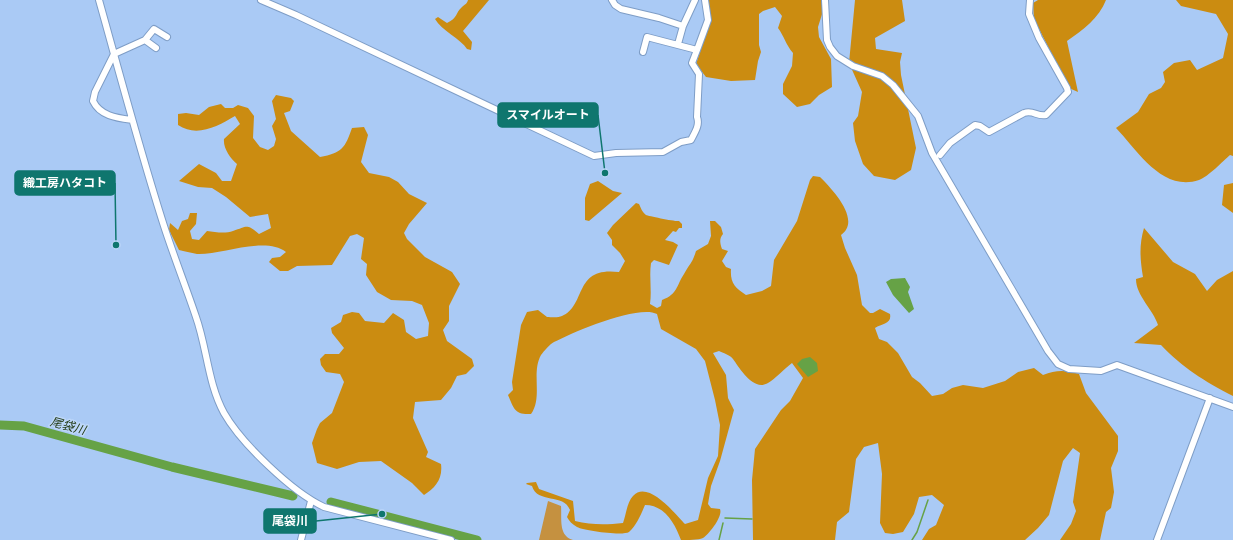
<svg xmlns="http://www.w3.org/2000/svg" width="1233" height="540" font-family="'Exo 2','Noto Sans JP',sans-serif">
<rect width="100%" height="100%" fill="#aacaf5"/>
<path fill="#c59140" d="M548,501L561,506C562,518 558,536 573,540H539Z"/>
<path fill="#cb8c11" d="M468,0H489L463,31L472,42L471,50L467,49C461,39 441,30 435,19L438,17L447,23C458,18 455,13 462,7C465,4 467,4 468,0Z
M706,0H821L823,11L818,27L819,37L831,59L832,87L819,95L810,104L797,107L783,94V84L792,66L793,53C786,45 784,36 778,28L782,16L775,7L763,11L759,14V45L761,52L758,61L755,80L731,81L706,77L696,64L711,19Z
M855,0H902L905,21L875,38L876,49L902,53L900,62L901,75L916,148L911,170L895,180L874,176L863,164L855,141L853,123L858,116L862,92L849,63Z
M1038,0H1106C1099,18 1083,30 1067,41L1078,92L1069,88L1034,19L1033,3Z
M1176,0H1233V156L1230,155C1223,161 1208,177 1199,180C1162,192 1138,151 1116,128L1138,112L1149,94L1161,88L1165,82L1163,72L1174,63L1190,60L1197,70L1223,58L1228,34L1216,14L1181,6Z
M276,95L291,98L294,101L290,111L284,113L291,131L320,157C342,153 345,148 352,128L364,127L368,135L361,162L369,173L389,177L398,182L409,194L427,203L409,224L404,233L407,239L425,257L452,272L460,284L449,306V321L443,330L447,341L472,359L474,366L466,374L457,376L451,388L441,400L415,402L413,418L428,452L426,457L441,464C443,479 435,488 424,495L412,483L381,461L359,462L337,469L317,463L312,443L317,429L320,423L332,413L344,382L340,374L326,372L321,365L320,359L325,354H339L344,348L332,333L331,328L341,322L343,315L352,312L359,313L365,321L384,323L393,313L404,320L406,332L416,339L428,336L429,323L422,305L412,301L391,300L377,292L366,275L367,264L361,259L364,238L357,234L350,236L332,265L297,266L288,271H280L269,262L272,258L280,257L286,252C265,236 222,255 197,254C191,253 184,251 179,250L169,230L170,223L178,230L182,221L188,219L190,213H197L196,224L190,231L192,239L199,240L207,231C215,232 225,234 233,231C247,227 246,223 259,234L271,228L268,214L250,217L226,197L212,188L198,187L179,181L199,164L216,173L222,181H231L237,164C230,158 223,148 224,139L240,124L235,116C218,126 197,138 178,125V114L186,113L199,115L209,107L221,104L225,108H233L238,105L248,108L254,116L253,138L260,147L268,150L274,146L276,139L272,126L276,119L272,101Z
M813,176L820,177C832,189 862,220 841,235L845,248L857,275L862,305L870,313H873L880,309L890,314C892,324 882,323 875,328L879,339L887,342L898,353L912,377L920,383L932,396L943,394L952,388L963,385L983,388L1005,381L1018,372L1034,368L1043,375C1056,370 1065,370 1079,374L1086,393L1118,436V451L1111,468L1114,492L1111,508L1106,512L1100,540H1060L1071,524L1076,511L1073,502L1080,453L1073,448L1063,461L1049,515L1038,528L1025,540H922L929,529L936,525L944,505L932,495L919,497L914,514L903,532L893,534L885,533L880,523L882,474L878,443L864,447L856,459L849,512L837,522L835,540H753L752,480L755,449L781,410L790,401L803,378L792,363C785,368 775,379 768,383C753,392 739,367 733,359C730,355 723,353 719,351L713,353L726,375L728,398L734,410L720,461L711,486L708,504L711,508L720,509C723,516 710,533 703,538C698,540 688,540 681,540C675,524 665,505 645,505C641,514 637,525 629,532C623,536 585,531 577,527C572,524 569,521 567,517L570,510C564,493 537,504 532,486L526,484L527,483L536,482L539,489L573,501L575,521C591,525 606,525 623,523C626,515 627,502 633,496C648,479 676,515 685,524L698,520L708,478L718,456L720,425L715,400L705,361L696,349L661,329L657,314C639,304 573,332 554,342C550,344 544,351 541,355C531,373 543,397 531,414C515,415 514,409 508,395L513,390L512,382L521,325L527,312L538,310L547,317C551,317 558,318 562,316C587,305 573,266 619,272L625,261L620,253L612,245V240L607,233L613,225L636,203L639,204C641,208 642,212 646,215C648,216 677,222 679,221L682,224V228H679L676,232L673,231L665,240L673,242L678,245L669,265L654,260L651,263C649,277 652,290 650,304L657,308L661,306L662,300C678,294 676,286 684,274C690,263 692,264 696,251L708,244L711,236L710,221H715L721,227L723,234C719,239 720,243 722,249L728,251L722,261L726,267L731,269C730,283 735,288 746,295L762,291L771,286L774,260L797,221L810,180Z
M598,181L613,191L622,193L589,221L585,220V198L590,184Z
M1233,183V213L1222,205L1224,185Z
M1144,228L1173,262L1195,274L1207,291L1217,280L1233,271V396C1204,381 1183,368 1161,345L1134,343L1158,325C1153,309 1136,296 1136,279L1143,277C1140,259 1139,245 1144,228Z"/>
<path fill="#66a246" d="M905,278L910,287L908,292L914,309L909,313L893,295L886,282L891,279Z
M810,357L817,363L818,371L808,377L797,364L802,359Z"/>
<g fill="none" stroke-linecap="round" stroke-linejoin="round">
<path stroke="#66a246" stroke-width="1.5" d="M725,518L752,519
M719,540L723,523
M912,540L917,532L928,500"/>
<path stroke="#66a246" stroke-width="9" d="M0,425L24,426L172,467L293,496
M331,502L477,540"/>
<g stroke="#7e9dc6" stroke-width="8">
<path id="minor" d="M99,0C120,75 140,151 164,226C174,257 186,287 196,317C207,348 208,384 224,413C241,443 292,492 324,507L451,540
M261,0L296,15L594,156L616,153L663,152L681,142L691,140C695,132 700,125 697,117L699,74L692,63L697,50L647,37L643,52
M612,0L615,5L621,9L659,18L683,26
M825,0L827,40L830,47L837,56L853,66L882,76L893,85L918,116L932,153L1048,351L1058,364L1069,369L1101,371L1117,365L1233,407
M145,40L154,29L167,37
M678,44L683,26L695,0
M697,50L708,20L705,0
M132,120C117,118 100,116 93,101L95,92L114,54L145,40L156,48
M940,155L950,143L975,125L980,126L989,132L1024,113C1034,110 1037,117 1046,115L1068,92L1067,88L1039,38L1029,14L1030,0
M301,540L311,501
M1157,540L1210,398"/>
</g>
<use href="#minor" stroke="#fff" stroke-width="6"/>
</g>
<g text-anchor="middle" stroke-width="3" stroke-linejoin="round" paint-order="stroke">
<g font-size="12" font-style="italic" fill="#233b16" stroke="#bdd7f9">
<text transform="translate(68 426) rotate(15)" y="4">尾袋川</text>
</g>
</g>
<path fill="none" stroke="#0f766e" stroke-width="1.5" d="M605 173L598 115M116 245L115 183M382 514L316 521"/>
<g fill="#0f766e" stroke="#bdd7f9" stroke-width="1.5">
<circle cx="605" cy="173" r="4"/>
<circle cx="116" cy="245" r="4"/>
<circle cx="382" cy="514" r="4"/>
</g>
<g fill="#0f766e" stroke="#0f766e" stroke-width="1.5">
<rect x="498" y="103" width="100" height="24" rx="4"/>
<rect x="15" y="171" width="100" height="24" rx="4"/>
<rect x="264" y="509" width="52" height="24" rx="4"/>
</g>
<g font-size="12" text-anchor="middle" font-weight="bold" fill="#fff">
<text x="548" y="119">スマイルオート</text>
<text x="65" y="187">織工房ハタコト</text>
<text x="290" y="525">尾袋川</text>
</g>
</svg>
